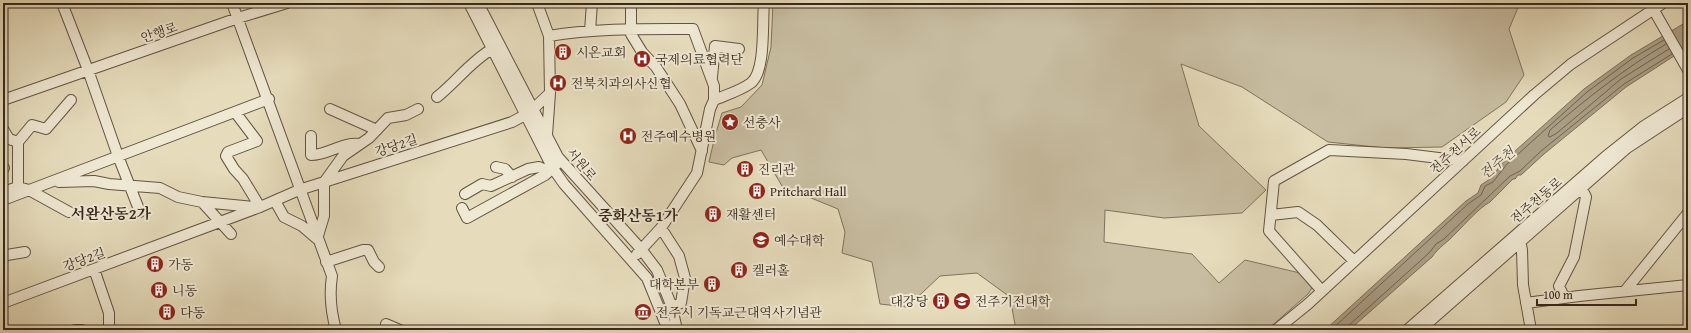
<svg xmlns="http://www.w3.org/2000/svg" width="1691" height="333" font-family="'Gentium Book Plus','Noto Serif KR',serif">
<rect width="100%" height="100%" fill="#e6dcbc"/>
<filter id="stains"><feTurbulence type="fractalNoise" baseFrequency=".005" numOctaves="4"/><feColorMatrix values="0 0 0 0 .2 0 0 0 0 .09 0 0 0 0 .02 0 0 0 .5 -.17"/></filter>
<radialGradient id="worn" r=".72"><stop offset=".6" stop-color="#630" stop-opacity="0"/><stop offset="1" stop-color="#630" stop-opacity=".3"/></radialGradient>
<path fill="#c8bda1" stroke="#80725e" d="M773,3H1520L1509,29L1524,75L1506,102L1442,147L1385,148L1328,142L1242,87L1181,64L1199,126L1266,190L1242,213L1164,218L1105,210L1104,242L1192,254L1219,283L1245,260L1300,273L1312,288L1308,294L1267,330H1016L1010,297L977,273L940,276L907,307L880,304L872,262L842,253L845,232L838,209L782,186L761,150L732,158L724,165L709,162L715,136L722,113L741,107L762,85L771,47Z"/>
<path fill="#aa9e85" stroke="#7c6e5b" d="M1688,21V47L1626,87L1544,154L1521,175H1518L1515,179H1513L1490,202C1479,208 1466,223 1456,233C1448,242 1439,247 1432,257L1356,324L1349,330H1325L1466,201L1478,193L1481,185L1490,179L1504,161L1584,89L1631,55Z"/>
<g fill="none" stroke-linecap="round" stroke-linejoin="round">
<path stroke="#706250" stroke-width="1" d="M1666,44C1624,69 1587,98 1550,130L1548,136L1550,137L1557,133L1621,79L1669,49
M1331,330L1468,204L1481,195L1485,186L1493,182L1507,164L1587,92L1633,58L1664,40
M1347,330L1348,326L1429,253L1436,244L1444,239L1510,176L1520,171L1541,151L1624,84L1672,54"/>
<g stroke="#635443" stroke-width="12">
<path id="minor" d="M62,3L88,70L118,156L140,212
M232,3L332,276C329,295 331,312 336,330
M469,3L552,167L564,184L647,278L668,330
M478,3L558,157L641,249L657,270L672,307L677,330
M537,3L549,36L550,93L547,135
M631,3V34L642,52L656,67L680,104L702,151
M1648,3L1656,14L1688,70
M590,31L592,3
M549,36C596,28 645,29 693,29L714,86V100
M712,77L715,46L739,49
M437,97C457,81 470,62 492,49
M3,100L238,18L287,3
M330,109L377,130
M533,109L550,93
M235,112L257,141L228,152L226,156L234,169L243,179L260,207
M3,129L9,139L18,142
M311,136V155C329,155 341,142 360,144
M496,167L505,169L512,177
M3,168H4
M325,181L343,156L369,138L388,118L406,115L418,109
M59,182L94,181L109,184L160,188L178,197L202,202L254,207
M18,187V142L32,125L46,129L71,100
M3,192L18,187L29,190L69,212
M465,194L482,184L491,186L528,169L539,167L548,171
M3,200L269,99
M275,201L284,217L302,226L316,238
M202,202L231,234
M462,208L467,218L545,175L558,163
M1271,215L1298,212L1317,225L1353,260
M661,228L679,256L685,278L681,303L672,307
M317,239L324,216V182
M1516,239L1521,245L1522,250L1523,285L1531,330
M3,254L7,255L25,252
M637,254L661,228L697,173L710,109L714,100C726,95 740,91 751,83C766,71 762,23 764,3
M326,262L363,250H368L374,262L379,267
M94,269L109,313V330
M1322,291L1269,231L1274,181L1329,150L1406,154L1463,161
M1625,291L1688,213
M1564,297L1559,286L1574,257L1586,197L1582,189
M3,303L260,207L299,190L512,122L525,115
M1526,303L1579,296L1688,285
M386,324L400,330
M75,330H82
M1276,330L1308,304L1534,95L1571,64L1663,3
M1407,330L1605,157L1644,126L1688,98
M1420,330L1627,148L1688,108"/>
</g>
<use href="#minor" stroke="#efe8d3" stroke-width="10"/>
</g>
<defs>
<g id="building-disc" transform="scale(0.9)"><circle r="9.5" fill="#8f2418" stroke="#efe8d3"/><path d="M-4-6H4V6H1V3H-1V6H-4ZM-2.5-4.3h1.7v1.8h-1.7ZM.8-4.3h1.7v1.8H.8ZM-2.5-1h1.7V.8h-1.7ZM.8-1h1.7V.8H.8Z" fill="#fff"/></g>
<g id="hospital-disc" transform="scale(0.9)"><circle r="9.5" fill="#8f2418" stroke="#efe8d3"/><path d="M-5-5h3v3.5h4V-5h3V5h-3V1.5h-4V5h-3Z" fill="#fff"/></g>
<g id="sight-disc" transform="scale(0.9)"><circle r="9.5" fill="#8f2418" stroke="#efe8d3"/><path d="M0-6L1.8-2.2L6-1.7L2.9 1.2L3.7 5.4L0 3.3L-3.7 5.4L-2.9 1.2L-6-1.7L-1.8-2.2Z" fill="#fff"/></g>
<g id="university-disc" transform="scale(0.9)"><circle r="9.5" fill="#8f2418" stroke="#efe8d3"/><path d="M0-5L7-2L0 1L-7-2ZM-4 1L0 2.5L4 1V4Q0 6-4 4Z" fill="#fff"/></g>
<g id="museum-disc" transform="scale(0.9)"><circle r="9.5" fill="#8f2418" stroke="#efe8d3"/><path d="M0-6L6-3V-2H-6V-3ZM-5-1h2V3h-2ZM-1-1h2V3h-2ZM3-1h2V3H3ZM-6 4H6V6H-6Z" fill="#fff"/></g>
</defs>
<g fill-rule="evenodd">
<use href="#building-disc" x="563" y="52"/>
<use href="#hospital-disc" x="642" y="59"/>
<use href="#hospital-disc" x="558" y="83"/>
<use href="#sight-disc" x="730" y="122"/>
<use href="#hospital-disc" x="628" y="136"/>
<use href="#building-disc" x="745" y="169"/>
<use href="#building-disc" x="757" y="191"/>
<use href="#building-disc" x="713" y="214"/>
<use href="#university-disc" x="761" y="240"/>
<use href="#building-disc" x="155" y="264"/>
<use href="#building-disc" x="739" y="270"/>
<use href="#building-disc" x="712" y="284"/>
<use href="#building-disc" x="159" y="290"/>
<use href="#building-disc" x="941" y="301"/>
<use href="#university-disc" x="962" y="301"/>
<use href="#building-disc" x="167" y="312"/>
<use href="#museum-disc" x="643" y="312"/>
</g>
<g text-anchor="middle" stroke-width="4" stroke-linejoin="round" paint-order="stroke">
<g font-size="13" fill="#37271b" stroke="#efe8d3">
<text transform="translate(159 32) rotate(-19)" y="5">안행로</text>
<text transform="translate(396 145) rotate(-18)" y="5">강당2길</text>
<text transform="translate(1455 150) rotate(-42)" y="5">전주천서로</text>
<text transform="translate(582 164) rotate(50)" y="5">서원로</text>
<text transform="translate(1536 200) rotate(-41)" y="5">전주천동로</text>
<text transform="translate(84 259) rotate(-20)" y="5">강당2길</text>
</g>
<g font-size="13" fill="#37271b" stroke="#efe8d3" text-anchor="start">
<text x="576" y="57">시온교회</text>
<text x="655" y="64">국제의료협력단</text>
<text x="571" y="88">전북치과의사신협</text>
<text x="743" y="127">선충사</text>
<text x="641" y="141">전주예수병원</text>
<text x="758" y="174">진리관</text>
<text x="770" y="196">Pritchard Hall</text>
<text x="726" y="219">재활센터</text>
<text x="774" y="245">예수대학</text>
<text x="168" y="269">가동</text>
<text x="752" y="275">켈러홀</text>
<text x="699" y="289" text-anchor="end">대학본부</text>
<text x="172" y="295">니동</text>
<text x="928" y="306" text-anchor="end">대강당</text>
<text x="975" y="306">전주기전대학</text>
<text x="180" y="317">다동</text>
<text x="656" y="317">전주시 기독교근대역사기념관</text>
</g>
<g font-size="14" font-style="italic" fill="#5a4b3b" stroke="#efe8d3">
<text transform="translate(1497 163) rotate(-40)" y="5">전주천</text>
</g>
<g font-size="15" font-weight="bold" fill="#37271b" stroke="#efe8d3">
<text x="111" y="219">서완산동2가</text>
<text x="638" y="221">중화산동1가</text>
</g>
</g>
<rect width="1691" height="333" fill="none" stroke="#e6dcbc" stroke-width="16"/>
<rect x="4" y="4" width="1683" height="325" fill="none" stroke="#37271b" stroke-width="2"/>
<rect x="8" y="8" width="1675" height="317" fill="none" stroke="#37271b"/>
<path d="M1537 299v6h99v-6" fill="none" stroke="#37271b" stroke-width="2"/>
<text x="1543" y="299" font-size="12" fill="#37271b" stroke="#efe8d3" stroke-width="3" paint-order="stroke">100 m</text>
<rect width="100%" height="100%" filter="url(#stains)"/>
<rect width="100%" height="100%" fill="url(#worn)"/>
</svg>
